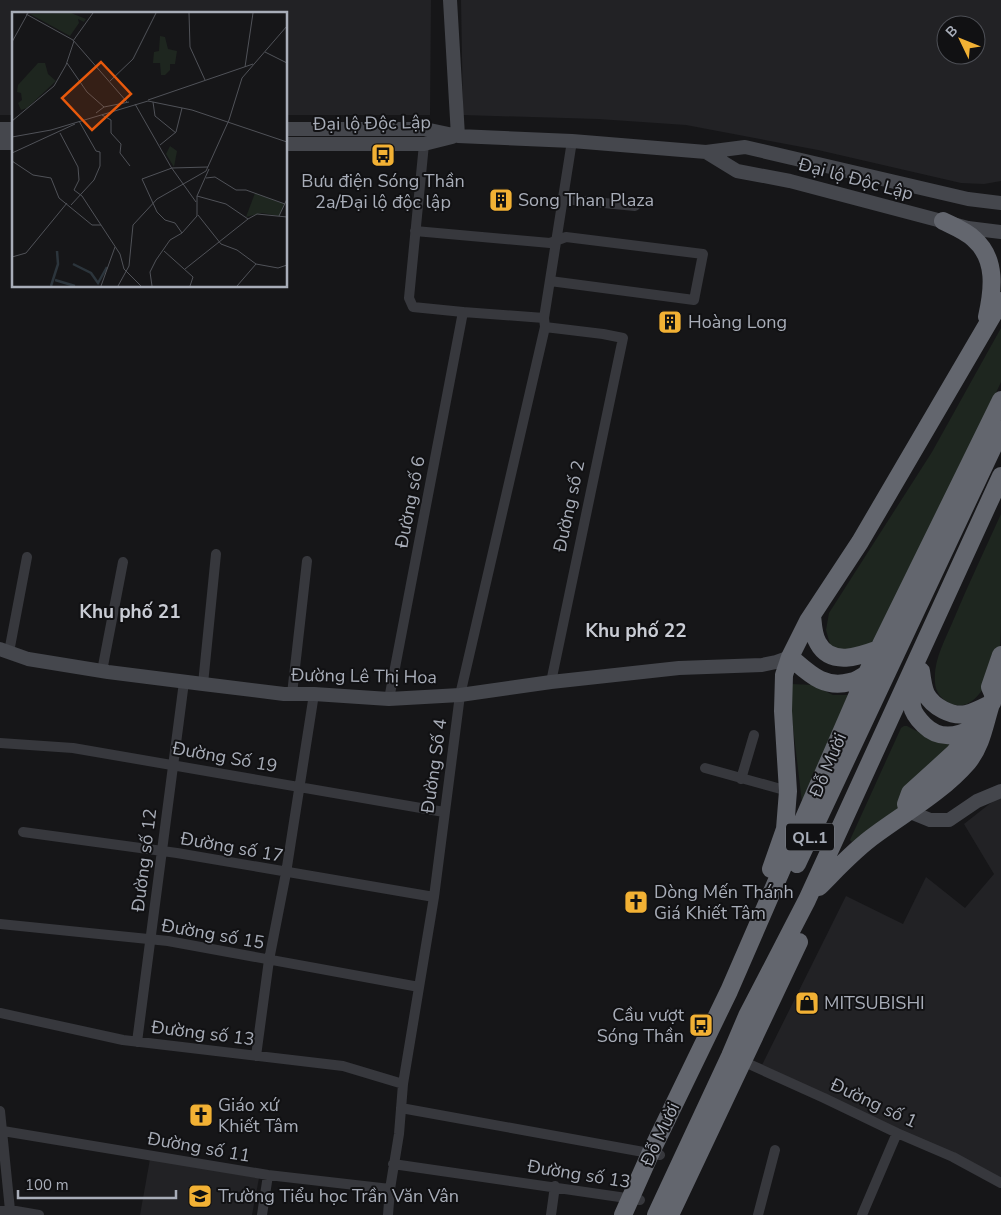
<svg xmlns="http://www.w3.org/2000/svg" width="1001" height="1215" font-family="'Nunito Sans',sans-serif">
<rect width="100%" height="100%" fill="#161618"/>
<path fill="#222225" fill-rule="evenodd" d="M0,0H431L430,115H286V14H14V115H0Z
M461,0H1001V181L984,184L961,183L818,150L686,125L598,119L463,115ZM946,25H976V55H946Z
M1001,796V1181L759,1071L846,896L903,924L926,877L965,908L994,874L964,824L997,798Z
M150,1159L259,1178L252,1215H140Z"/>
<path fill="#1e261f" d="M1001,328V382L914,571L878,636L861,654L831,648L826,630L829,613L932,452Z
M1001,514C1001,545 1001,577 1001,608C1001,620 1001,635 1000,646C995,667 979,717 949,703C941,699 935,691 935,682C933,661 945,640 953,621C968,585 985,549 1001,514Z
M792,684L813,685L833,695H847L854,697L803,811L790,702Z
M904,726H907L937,742L959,744L901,807L852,842L850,840L901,728Z"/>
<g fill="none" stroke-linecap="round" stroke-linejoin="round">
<path stroke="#37383d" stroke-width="10" d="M424,144L409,298L413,307L463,312L544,318
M563,199L635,206
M415,231L550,243L566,237L703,254L694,300L550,281
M545,327L603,334L623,338L551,682
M9,652L27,557
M102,671L123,562
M203,684L216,554
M292,694L307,561
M389,699L463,312
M0,743L73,748L444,812
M705,768L788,791
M741,779L754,735
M23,832L177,853L434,897
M0,924L168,941L419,987
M0,1013L123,1040L343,1066L403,1084
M137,1042L184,682
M256,1056L269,960L286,873L314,694
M740,1060L824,1098L897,1133L953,1157L1001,1183
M401,1108L660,1155
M0,1111L10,1210
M3,1131L268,1175L390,1189
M393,1164L640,1200
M0,1211L10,1210L39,1215
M262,1215L268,1175
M388,1215L390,1189L399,1134L403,1084L434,897L460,695L545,327L544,318L572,141
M551,1215L555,1186
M758,1215L775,1150
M862,1215L897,1133"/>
<path stroke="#45474d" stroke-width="14" d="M450,0L458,136
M0,129H14
M286,129H425L458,136L572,141L706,152L745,147L968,199L1001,203
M0,143H14
M286,144H424L452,137
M706,152L737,171L790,181L968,228L1001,232
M0,649L28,659L108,672L203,684L284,694H314L389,699L460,695L551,682L679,668L762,665L776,662L790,657
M908,811L930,820H949L977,801L1001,791"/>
<path stroke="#63666e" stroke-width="18" d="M943,221C953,226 966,231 974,239C997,259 993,290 987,317
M812,615C813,624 813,635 818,643C831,667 860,656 879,649
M790,657C809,673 823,689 850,682C857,681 865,675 871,671
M921,671C922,679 923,687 926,694C933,707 952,717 966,714C975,712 984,707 992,703
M915,675C913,685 911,695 912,706C913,713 919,720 924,725C939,740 956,737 974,728
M994,696L990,687L1001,655
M908,811L906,804L910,793L954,753L983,716
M797,864L1001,430
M771,869L785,829L788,791L783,711L784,675L790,657L808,621L860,542L1001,301
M819,887C837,869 854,850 875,835C906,812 942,792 968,762C983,744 985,720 993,698C995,694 999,690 1001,686
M623,1215L651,1152L729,991L867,673L1001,400
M656,1215L730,1056L747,1016L807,900L1001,476
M670,1215L799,942"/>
</g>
<defs>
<g id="bus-square" transform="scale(1.25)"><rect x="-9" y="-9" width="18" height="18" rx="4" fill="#f2b134" stroke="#111113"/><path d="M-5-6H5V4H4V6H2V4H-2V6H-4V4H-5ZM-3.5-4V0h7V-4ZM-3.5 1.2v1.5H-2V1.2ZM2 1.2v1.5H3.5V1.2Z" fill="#111"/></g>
<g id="building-square" transform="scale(1.25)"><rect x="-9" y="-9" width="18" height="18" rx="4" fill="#f2b134" stroke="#111113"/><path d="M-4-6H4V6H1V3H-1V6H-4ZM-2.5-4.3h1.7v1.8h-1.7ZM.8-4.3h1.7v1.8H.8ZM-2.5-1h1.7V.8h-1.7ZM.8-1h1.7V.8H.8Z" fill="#111"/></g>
<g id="church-square" transform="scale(1.25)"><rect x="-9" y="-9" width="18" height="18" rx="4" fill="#f2b134" stroke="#111113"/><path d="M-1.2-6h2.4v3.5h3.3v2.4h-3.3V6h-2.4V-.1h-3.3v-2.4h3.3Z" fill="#111"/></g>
<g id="shop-square" transform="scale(1.25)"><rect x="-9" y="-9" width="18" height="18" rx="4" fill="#f2b134" stroke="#111113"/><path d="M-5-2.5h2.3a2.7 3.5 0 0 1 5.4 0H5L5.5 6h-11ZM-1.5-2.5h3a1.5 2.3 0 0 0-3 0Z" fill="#111"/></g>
<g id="school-square" transform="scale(1.25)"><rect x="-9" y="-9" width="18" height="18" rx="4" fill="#f2b134" stroke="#111113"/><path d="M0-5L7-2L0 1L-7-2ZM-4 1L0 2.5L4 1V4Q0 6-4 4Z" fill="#111"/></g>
</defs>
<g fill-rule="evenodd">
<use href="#bus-square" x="383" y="155"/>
<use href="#building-square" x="501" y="200"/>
<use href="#building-square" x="670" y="322"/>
<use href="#church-square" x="636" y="902"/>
<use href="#shop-square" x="807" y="1003"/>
<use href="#bus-square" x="701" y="1025"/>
<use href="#church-square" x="201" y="1115"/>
<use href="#school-square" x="200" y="1196"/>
</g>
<g text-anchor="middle" stroke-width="4" stroke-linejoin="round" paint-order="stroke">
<rect fill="#111113" stroke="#7b7e86" stroke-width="1" x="786" y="823.5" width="48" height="27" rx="4"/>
<g font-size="16" font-weight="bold" fill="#a8adb8">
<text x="810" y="843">QL.1</text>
</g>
<g font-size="18" fill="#a8adb8" stroke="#111113">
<text transform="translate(372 123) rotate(-1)" y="6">Đại lộ Độc Lập</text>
<text transform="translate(856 179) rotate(15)" y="6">Đại lộ Độc Lập</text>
<text transform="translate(410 502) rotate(-79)" y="6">Đường số 6</text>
<text transform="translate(569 506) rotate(-78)" y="6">Đường số 2</text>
<text transform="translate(364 676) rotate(1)" y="6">Đường Lê Thị Hoa</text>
<text transform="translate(225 757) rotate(10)" y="6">Đường Số 19</text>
<text transform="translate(828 765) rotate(-67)" y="6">Đỗ Mười</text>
<text transform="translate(434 766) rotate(-82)" y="6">Đường Số 4</text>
<text transform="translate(232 847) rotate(10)" y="6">Đường số 17</text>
<text transform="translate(144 860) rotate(-83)" y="6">Đường số 12</text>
<text transform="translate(213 934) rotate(10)" y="6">Đường số 15</text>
<text transform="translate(203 1033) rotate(7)" y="6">Đường số 13</text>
<text transform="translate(874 1103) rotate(25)" y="6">Đường số 1</text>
<text transform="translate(660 1134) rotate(-65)" y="6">Đỗ Mười</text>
<text transform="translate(199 1147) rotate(10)" y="6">Đường số 11</text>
<text transform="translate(579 1174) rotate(9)" y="6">Đường số 13</text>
</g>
<g font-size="18" fill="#a8adb8" stroke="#111113" text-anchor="start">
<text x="383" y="187" text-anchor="middle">Bưu điện Sóng Thần<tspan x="383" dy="21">2a/Đại lộ độc lập</tspan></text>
<text x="518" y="206">Song Than Plaza</text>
<text x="688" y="328">Hoàng Long</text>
<text x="654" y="898">Dòng Mến Thánh<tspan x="654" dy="21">Giá Khiết Tâm</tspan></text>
<text x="824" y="1009">MITSUBISHI</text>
<text x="684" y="1021" text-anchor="end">Cầu vượt<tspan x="684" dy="21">Sóng Thần</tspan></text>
<text x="218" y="1111">Giáo xứ<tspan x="218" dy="21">Khiết Tâm</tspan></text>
<text x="218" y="1202">Trường Tiểu học Trần Văn Vân</text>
</g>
<g font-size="19" font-weight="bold" fill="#c9ccd4" stroke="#111113">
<text x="130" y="618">Khu phố 21</text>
<text x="636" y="637">Khu phố 22</text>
</g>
</g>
<g transform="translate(12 12)">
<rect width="275" height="275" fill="#161618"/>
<path d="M59,1L74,7L72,10L66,7L67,11L58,24L18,2ZM148,24L153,25L156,37L165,39L163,52H158V58L153,63H149L148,51H141L142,40L147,39ZM26,51H33L36,62L44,69L15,96L9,98L6,91L10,88L9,81L5,80L6,73ZM158,134L165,139L162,155L154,142ZM243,181L272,192L267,204L250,201L234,205Z" fill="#1e261f"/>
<path fill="none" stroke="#2c353c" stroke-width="2.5" d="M61,252L79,261L86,271L95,255M43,268L63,274M39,274L46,252L45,239"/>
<path fill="none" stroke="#505258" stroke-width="1" d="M177,1L178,35L193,68M14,2L61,28L115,90M61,29L81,1M0,30L16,1M253,40L275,51M55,51L75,80L92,95M233,55L241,1M98,69L121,47L144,1M136,88L241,52M141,90L143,104L164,121M123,92L159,155L184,190M84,101L92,95L117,90M90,103L99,108V121L109,132L108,141L118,154M217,108L230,66L275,14M0,109L42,74L54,53L62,29M48,121L66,155L67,168L62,178L70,184M0,125L39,118L136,89L180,98L275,130M148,133L164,120L170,96M0,141L63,112M0,149L21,163L39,166L47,186L80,213H89L108,242L112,257L129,274M194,166L203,165L224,178H234L273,192M70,184L89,213M185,184L214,192L236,207L245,202L275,205M59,193L82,168L88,154V140L84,139L67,109M186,203L209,232L225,238L244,252L266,256L275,253M267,204L275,187M170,221L163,211L153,208L145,200L130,167L160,156L196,155M152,239L181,265L178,274M0,245L14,241L55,191M173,257L236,207M89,274L103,235M106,274L117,254L121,213L145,187L194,159L217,108M140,274L138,260L144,248L158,228L170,221L185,204V184L197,157M225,274L244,252"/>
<path fill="#e8590c" fill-opacity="0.15" stroke="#e8590c" stroke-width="2.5" d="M89,50L119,82L80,118L50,86Z"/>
<rect width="275" height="275" fill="none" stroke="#a8adb8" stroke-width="2.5"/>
</g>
<g transform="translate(961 40) rotate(313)"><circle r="24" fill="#111113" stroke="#4d4f55"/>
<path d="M0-4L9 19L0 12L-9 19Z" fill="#f2b134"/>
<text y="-8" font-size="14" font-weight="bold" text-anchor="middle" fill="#a8adb8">B</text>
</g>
<path d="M18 1190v8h158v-8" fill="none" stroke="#a8adb8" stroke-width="2.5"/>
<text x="25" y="1190" font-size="15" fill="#a8adb8" stroke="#111113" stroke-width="4" paint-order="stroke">100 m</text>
</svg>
